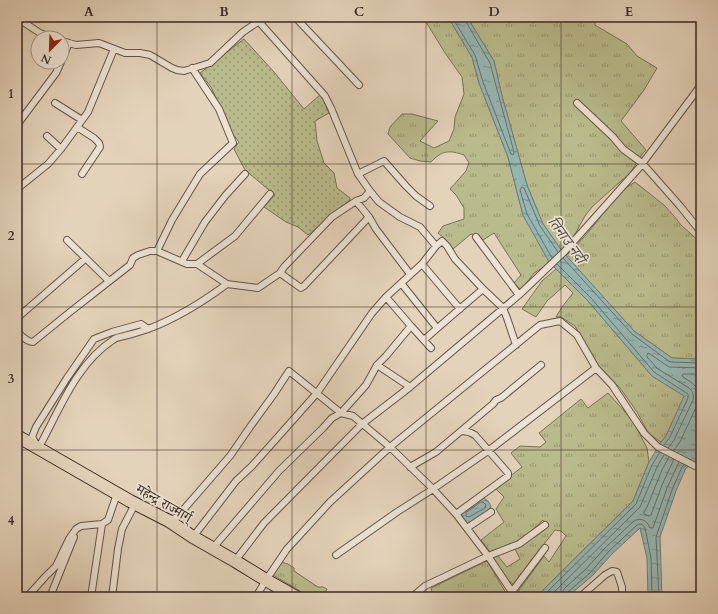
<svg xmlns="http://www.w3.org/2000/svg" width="718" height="614" font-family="Cardo,'Noto Serif Devanagari',serif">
<defs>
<pattern id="grass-tufts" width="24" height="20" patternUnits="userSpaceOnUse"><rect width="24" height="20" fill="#babb8c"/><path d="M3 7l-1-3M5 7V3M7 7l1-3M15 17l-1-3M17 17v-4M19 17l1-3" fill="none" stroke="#989872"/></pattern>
<pattern id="park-dots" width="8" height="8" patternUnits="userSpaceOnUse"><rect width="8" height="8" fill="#babb8c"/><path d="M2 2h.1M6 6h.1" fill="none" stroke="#989872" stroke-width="1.8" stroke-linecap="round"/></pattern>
<pattern id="water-ripples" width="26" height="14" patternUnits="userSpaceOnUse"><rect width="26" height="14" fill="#96b7b4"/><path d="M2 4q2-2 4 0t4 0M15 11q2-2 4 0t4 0" fill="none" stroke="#7b9592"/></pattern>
</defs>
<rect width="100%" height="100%" fill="#e4d3bb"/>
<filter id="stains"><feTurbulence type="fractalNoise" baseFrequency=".005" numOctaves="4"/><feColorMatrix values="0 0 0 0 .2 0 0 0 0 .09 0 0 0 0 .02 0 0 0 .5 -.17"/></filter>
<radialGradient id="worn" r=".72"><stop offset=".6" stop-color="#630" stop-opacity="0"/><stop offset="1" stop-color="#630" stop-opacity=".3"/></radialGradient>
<path fill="url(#grass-tufts)" stroke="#797258" d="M423,17H448L472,57L479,83L508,157L523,215L550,263L534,273L521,290L514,283L521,275L494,233L483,240L471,234L453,249L444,238L438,233L443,226L464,219V208L456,195L450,189L466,171L469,163L464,155C450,150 442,150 431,162L420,161L410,158L388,134L390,127L402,114H412L438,121L420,141L434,148L449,141L454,129L455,117L464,94L462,77L445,53Z
M467,17H595V25L627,44L637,56L657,68L644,90L621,121L646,150L643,153L630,173L592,207L585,216L574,236L562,251L543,224L527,185L502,96L494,61Z
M635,182L664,205L674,216L681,225L701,243V359L672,358L634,331L566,256C574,247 583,239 590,230C604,214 616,192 635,182Z
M556,269L588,301L652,376L685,396L666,436L661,442L649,434L637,412L620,388L598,366L575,326L561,317H556L562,307L573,293L565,285L547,301L536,317L522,309L542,281Z
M608,393L633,421L647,448L649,462L633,501L536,597H514L544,556L549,562L566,536L561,531L555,530L530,562L514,585L504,577L492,557L497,555L507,567L520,559L515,549L539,534L547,527L543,520L526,536L507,547L490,552L481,540L504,522L496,509L504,497L495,488L522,467L511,453L520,446L540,447L546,442L539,433L581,399L588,408Z
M487,561L506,593L503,597H433L431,588Z
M281,562L288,564L294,568V571L318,587H323L327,589L323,597H310L273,575Z"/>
<path fill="url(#park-dots)" stroke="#797258" d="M244,39L274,72L304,109L321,94L329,113L315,121L317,141L324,163L334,173L337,188L350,198V200L308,235L298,227L286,222L264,207L275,195L245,170L234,149L239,142L232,133L211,87L200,73Z"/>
<path fill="url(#water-ripples)" stroke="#707e7a" d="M448,17H467L494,61L502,96L527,185L543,224L562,251L634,331L672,358L701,359V459L686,468L676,491L660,537L662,597H648L647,558L640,528L612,554L593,575L572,593L569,597H536L633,501L649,462L661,442L666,436L684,396L652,376L588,301L549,262L523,215L508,157L479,83L472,57Z
M482,497C486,498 491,504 491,507C484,515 474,518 466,525L464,520L459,515Z"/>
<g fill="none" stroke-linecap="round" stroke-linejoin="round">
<path stroke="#67706c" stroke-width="1" d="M452,17L475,55L483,82L511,154L513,155L514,152L499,97L490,63L465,20L464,17
M552,258L527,214L520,190L522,187L524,188L540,226L558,252
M563,258L632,334L670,362L701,363
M557,264L591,298L654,372L688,394V398L670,437L664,445
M668,448L674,440L693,400C694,395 693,391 689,388L658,369L647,357V355L648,353L650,354L669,367L701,368
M674,450L680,442L698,403C703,389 694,384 683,377L682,375L684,374H701
M669,457L662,470L647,507L644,512V514L649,516L651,515L662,485L674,459
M481,502H483L486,505L485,508L469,517L466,516V513Z
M542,597L636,504L652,465L660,452
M549,597L640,507L657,467L664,455
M561,597L562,592L566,587L586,569L605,548L634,521C642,517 647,521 650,528H653L667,488L679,462
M566,597L567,594L569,591L590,573L609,551L637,525C640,523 643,524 645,528L651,558L652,597
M659,597L656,537L672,490L682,467L684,465"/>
<g stroke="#635449" stroke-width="8">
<path id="street" d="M260,17L261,24L325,96L331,108L358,174L370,191L379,202L400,217L420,227L436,246
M295,17L359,85
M17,18L40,33L54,38
M62,41L76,45L99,43L125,53H140L150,55L172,68L177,70L184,71L210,63L243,32L265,17
M62,59L69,43
M55,103L82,120
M577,103L613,137L623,149L642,163L680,206L701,232
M17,125L56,73L61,62
M77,127L94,138L99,143L100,147L82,174
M47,136L61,149
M358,174L384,161L406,186L416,196L430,206
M17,189L48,164L61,149L88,112L114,49
M356,201L369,217L376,229L410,274
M476,237L519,295L565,251L639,168L701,85
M67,240L109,281
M157,251L172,220L200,174L233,143L219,109L192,68
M182,261L205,222L225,196L245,174
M197,264L235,236L270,194
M422,264L460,309
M280,273L301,288L304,286L369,217
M401,283L437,328
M386,297L411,326L431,348
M17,318L85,259
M17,332C22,336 27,342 33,342L70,312L130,265L133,258L138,255L150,251H157L187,264H197L227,284
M424,340C443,323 463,306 483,289
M377,365L410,387
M461,431L493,404L496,400L501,398L541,365
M36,444L32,437L36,427L67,378L94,339L112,332L141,324L148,329
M38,449C59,411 76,364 113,340C116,337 121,337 124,336C132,334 140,332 148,329C175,319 204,301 227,284L258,288L280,273L284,267L332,217L356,201L364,198L370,191
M410,467L436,452L461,431C466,431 470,432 475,435L508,473V476L456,514L488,556L512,592
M169,521L177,517L230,456L250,427L274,394L289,371L341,413L353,416L390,447L433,489L456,514
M467,528L491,512
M193,537L236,481L252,466L317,393L372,313L386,297L422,264L436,246L442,241L447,246L455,259L483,289L503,308L507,318L516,345
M212,549L279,471L323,428L332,418L341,413L366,385L377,365L386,356L411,326
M336,555L397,512L433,489L488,451L596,368L612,385L644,433L658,447L701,469
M235,561L264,523L362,424L410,387L519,295
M27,597L45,577L56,566L69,539L76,529L81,526L102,524L108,520L117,494
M50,597L74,537
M91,597L102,524
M112,597L118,549L122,529L135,504
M256,597L266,580L287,549L330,502L390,447L540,325L560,321L577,335L596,368
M412,597L425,586L488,556L519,544L545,525
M508,597L545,548
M580,597L605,575L612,571L617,572L622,587V597"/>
</g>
<g stroke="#382923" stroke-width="14">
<path id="highway" d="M17,436L130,501L169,521L193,537L235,561L266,580L296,597"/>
</g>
<use href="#street" stroke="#ede2d3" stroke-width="6"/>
<use href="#highway" stroke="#e4d3bb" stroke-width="12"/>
</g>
<path fill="none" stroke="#382923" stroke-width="1" stroke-opacity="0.55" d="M157,17V597M292,17V597M426,17V597M561,17V597M17,164H701M17,307H701M17,450H701"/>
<g text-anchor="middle" stroke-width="3.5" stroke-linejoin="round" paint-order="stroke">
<g font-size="14" fill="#382923" stroke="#ede2d3">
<text transform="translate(164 503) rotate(30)" y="5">महेन्द्र राज्मार्ग्</text>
</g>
<g font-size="15" font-style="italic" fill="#504c47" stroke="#ede2d3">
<text transform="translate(567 240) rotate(54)" y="5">तिनाउ नदी</text>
</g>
</g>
<rect width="718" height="614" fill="none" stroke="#e4d3bb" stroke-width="44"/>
<g transform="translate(50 50) rotate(203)"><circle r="19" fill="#ede2d3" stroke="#a5988d"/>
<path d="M0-3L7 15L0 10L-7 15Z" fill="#8f2418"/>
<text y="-6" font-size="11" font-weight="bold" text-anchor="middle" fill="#382923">N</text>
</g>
<rect x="22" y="22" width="674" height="570" fill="none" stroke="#382923" stroke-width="1.5"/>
<g font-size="13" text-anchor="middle" font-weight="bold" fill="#382923">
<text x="89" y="16">A</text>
<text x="224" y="16">B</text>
<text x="359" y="16">C</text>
<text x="494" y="16">D</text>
<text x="629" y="16">E</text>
<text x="11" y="98">1</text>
<text x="11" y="240">2</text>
<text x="11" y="383">3</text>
<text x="11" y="525">4</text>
</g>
<rect width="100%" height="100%" filter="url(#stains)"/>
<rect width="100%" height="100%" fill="url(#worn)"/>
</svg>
